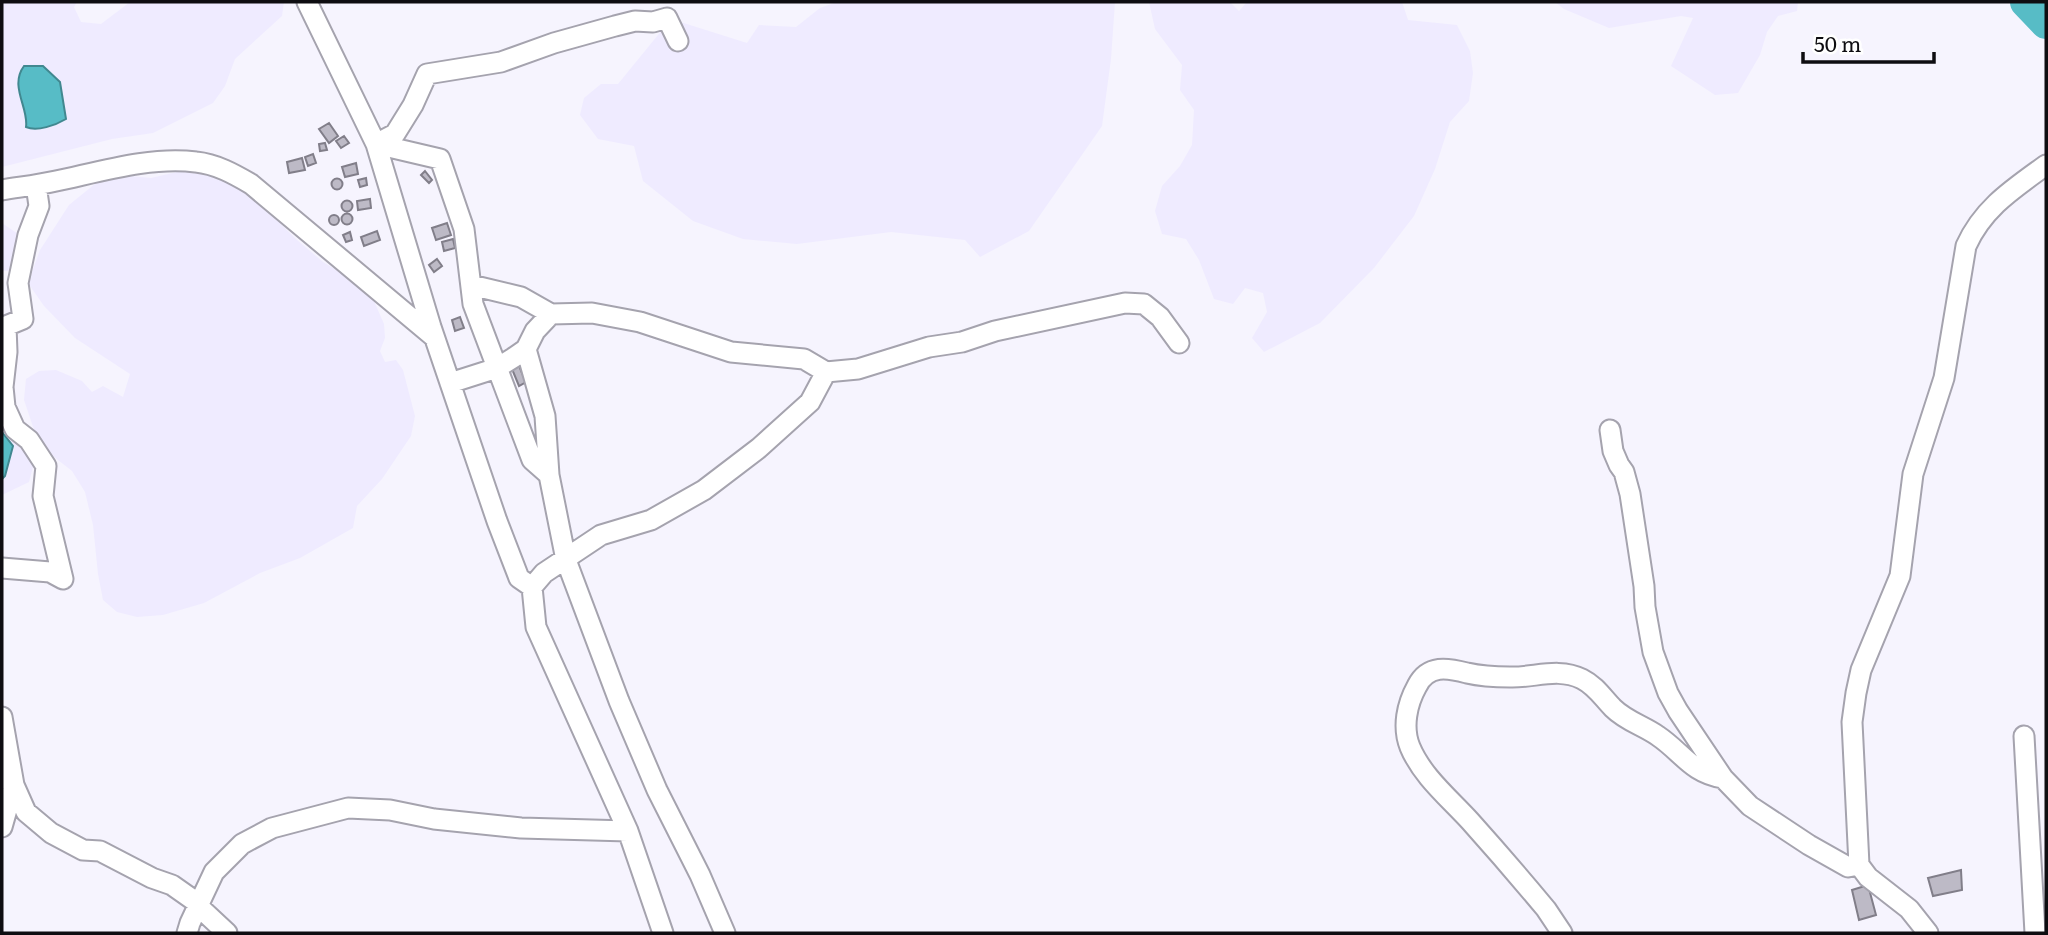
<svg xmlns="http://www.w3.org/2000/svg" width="2048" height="935" font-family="Literata,serif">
<rect width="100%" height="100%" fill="#f6f4fe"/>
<path fill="#efebff" d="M2,2H77L74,7L81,22L101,24L130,2H284L282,16L235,59L225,86L213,103L153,133L112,139L2,167Z
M837,2H1115L1111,59L1102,126L1029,231L980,257L965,240L891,232L797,244L743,239L693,221L643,181L634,146L598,139L580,115L584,98L601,84H618L671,19L747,43L759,25L796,27L820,8Z
M1149,2H1230L1239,11L1247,2H1402L1408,20L1457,25L1470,51L1473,73L1469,101L1450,122L1435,169L1414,216L1374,268L1320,323L1264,352L1252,338L1267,312L1263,293L1245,288L1233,304L1214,299L1199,260L1186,239L1162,234L1155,211L1162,186L1180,166L1192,145L1194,110L1180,90L1182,65L1155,29Z
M1555,2H1798L1797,11L1778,16L1767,32L1760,55L1738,93L1715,95L1671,66L1693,18L1681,16L1609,28L1564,9Z
M181,171L215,174L242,186L297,240L323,262L355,281L374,301L384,324L385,338L380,351L385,362L396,360L403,370L415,416L411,436L382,479L357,506L353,528L300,558L260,573L204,603L163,615L137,617L117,612L103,600L98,574L93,525L85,492L72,471L44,449L33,427L24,400L26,379L39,371L56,370L82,381L92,392L103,386L123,397L130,374L75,338L44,306L28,283L40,250L69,205L96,183L120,175L151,178Z
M2,223L18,234L17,255L9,271H2Z
M2,414L28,447L34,463L29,482L2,495Z"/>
<path fill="#57bcc6" stroke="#418890" stroke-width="2" d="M24,66H43L60,82L66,119C56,125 37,132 26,127C29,108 9,86 24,66Z
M2,432L13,446L5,476L2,479Z"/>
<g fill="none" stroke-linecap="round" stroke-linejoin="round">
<path stroke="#57bcc6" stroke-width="32" d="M2026,2L2046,23"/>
</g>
<path fill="#bdbac6" stroke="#817e89" stroke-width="2" d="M329,123L338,136L329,143L319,129Z
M344,136L349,143L341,148L336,141Z
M325,143L327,150L320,151L319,144Z
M313,154L316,163L308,166L305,157Z
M302,158L305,170L289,173L287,162Z
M356,163L358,174L345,177L342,167Z
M425,171L432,180L429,183L421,175Z
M366,178L367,185L360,187L358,180Z
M331.5 184a5.5 5.5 0 1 1 11 0a5.5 5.5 0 1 1-11 0Z
M370,199L371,208L358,210L357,201Z
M341.5 206a5.5 5.5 0 1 1 11 0a5.5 5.5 0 1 1-11 0Z
M341.5 219a5.5 5.5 0 1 1 11 0a5.5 5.5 0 1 1-11 0Z
M329 220a5 5 0 1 1 10 0a5 5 0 1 1-10 0Z
M447,223L451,235L436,240L432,228Z
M377,231L380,240L364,246L361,237Z
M350,232L352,240L346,242L343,235Z
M453,239L455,248L444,251L442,242Z
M437,259L442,266L434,272L429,265Z
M460,317L464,328L455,331L452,320Z
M519,366L526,382L519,386L512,369Z
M1961,870L1962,890L1933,896L1928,878Z
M1868,885L1876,915L1859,920L1852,890Z"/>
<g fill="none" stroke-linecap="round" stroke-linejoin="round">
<g stroke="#a5a3ae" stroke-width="23">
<path id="street" d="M307,2L376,144L431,327L497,521L519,578L532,587L536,627L628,831L663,933
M376,144L440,159L464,229L473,304L532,460L549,475L566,560L619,701L657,790L700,875L725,933
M376,144L395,134L413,105L427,74L501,62L554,43L615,26L635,21L653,22L667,18L678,41
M36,185L39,206L28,235L18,283L23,319L6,326L7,352L3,387L5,407L15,429L29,440L46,466L43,496L63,579
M2,190C20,187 38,185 56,181C99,172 151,156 196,162C216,164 234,174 251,184L434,337
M471,285L521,297L551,314L592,313L640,322L731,352L804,359L826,372L858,369L929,347L962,342L995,331L1125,303L1144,304L1160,317L1179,343
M526,349L545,416L549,475
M450,383L497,368L513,358L526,349L535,331L551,314
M1610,430L1613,451L1619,465L1624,472L1630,494L1644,586L1645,607L1653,652L1668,693L1678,711L1723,778L1750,806L1809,845L1848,867L1859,865
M2,568L50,572L63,579
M532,587L544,573L601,535L651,520L704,490L759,448L810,402L826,372
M2,717L14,785L2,827
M2024,736L2035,933
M2,775L14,785L26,812L51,833L83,850L100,851L152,878L172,885L199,904
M198,906L227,933
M187,933L190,923L214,872L242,844L272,828L348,808L390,810L434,819L521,828L628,831
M1562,933L1546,909C1521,879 1496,850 1470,821C1449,798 1422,776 1410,747C1402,727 1407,704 1417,686C1428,664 1448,668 1467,673C1480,676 1496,677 1510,677C1534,678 1558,667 1582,679C1596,686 1603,698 1613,708C1626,721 1644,726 1658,736C1682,752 1691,773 1723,778
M1928,933L1909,909L1868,877L1859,865L1852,722L1856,693L1861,670L1900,576L1913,474L1944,378L1966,246C1983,208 2013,189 2046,165"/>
</g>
<use href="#street" stroke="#fff" stroke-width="19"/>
</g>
<rect width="2048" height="935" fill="none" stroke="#0e0d11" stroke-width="7"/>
<path d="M1803 52v10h131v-10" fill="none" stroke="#0e0d11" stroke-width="3.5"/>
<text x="1814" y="52" font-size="21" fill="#0e0d11" stroke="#ffffff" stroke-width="5" paint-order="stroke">50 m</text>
</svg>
